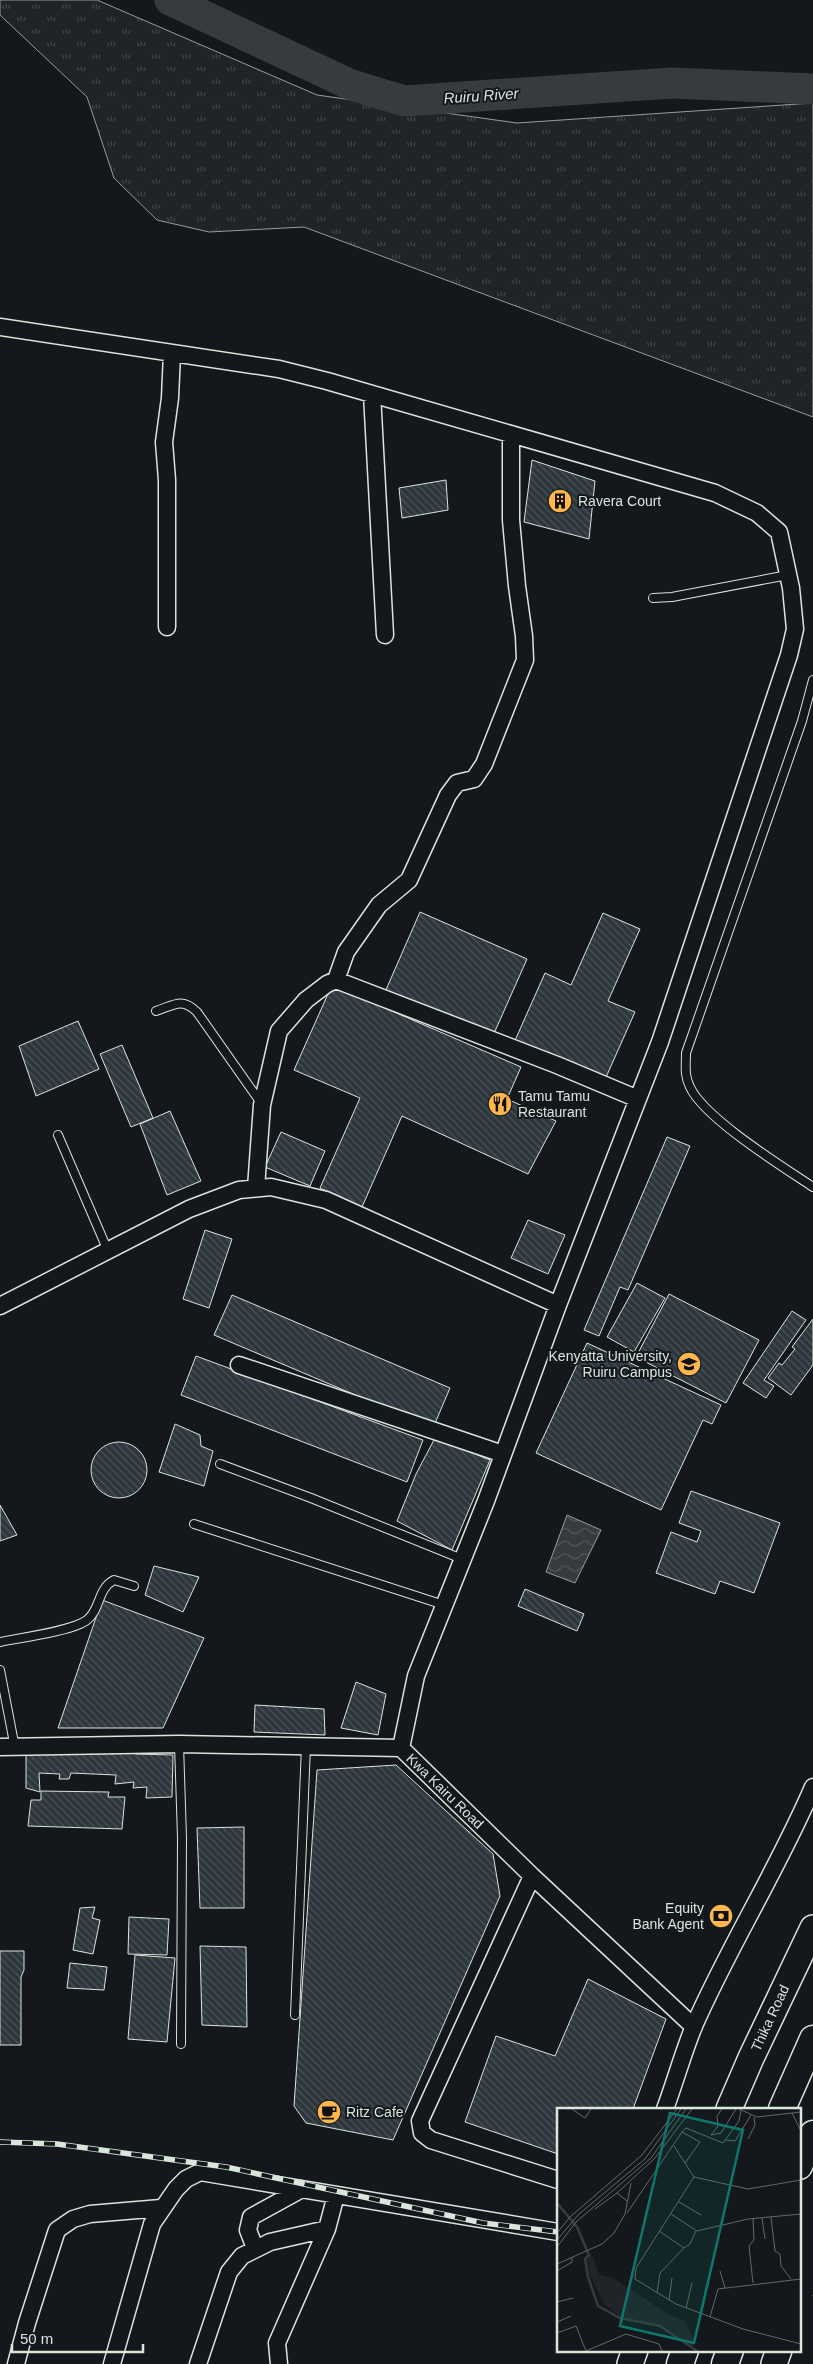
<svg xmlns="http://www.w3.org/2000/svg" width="813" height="2364" font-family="Helvetica,sans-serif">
<defs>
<pattern id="grass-tufts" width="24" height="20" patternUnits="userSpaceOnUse" patternTransform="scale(1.25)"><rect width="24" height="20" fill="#202428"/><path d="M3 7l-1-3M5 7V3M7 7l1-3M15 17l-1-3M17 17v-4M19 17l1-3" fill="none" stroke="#404447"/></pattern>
<pattern id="water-waves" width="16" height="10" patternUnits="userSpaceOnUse" patternTransform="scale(1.25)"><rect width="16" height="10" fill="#363b3e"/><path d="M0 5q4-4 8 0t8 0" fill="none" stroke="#525759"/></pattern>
<pattern id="building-back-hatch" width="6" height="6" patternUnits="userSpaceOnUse" patternTransform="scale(1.25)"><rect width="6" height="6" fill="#2c363c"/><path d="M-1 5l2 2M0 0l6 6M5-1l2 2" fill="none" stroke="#4a5358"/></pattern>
</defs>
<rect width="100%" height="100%" fill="#14181c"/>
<path fill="url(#grass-tufts)" stroke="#939e99" d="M0,0H97L317,95L517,123L813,103V417L304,227L209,232L157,220L114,178L87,97L0,15Z"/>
<path fill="url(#water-waves)" stroke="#939e99" d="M567,1515L601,1530L575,1583L546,1572Z"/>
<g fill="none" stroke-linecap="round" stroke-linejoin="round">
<path stroke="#363b3e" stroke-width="31" d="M170,0L349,84L404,101L672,83L813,89"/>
</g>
<path fill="url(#building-back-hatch)" stroke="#d8e6dc" d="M532,460L595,481L589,539L524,522Z
M446,480L448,510L402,518L399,488Z
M420,912L527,959L492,1038L385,992Z
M603,913L640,929L608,1001L635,1012L603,1084L513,1045L545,973L571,985Z
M332,985L521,1067L507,1099L556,1121L528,1174L402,1116L362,1207L320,1188L360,1098L294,1070Z
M78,1021L99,1069L36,1096L19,1046Z
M122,1045L153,1118L131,1127L100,1054Z
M170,1111L201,1181L167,1195L140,1124Z
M281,1132L325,1151L310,1186L265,1167Z
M667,1137L690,1146L628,1290L620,1287L599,1336L584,1330Z
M528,1220L565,1235L548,1274L511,1258Z
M205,1230L232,1239L209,1308L183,1299Z
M637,1283L665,1298L634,1352L607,1337Z
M669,1294L759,1340L726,1403L636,1357Z
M232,1295L450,1388L433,1428L214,1335Z
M792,1311L806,1320L764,1380L774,1386L766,1398L743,1383Z
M813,1319V1365L791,1395L768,1378L779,1363L782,1365L795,1349L792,1347Z
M587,1343L721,1405L712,1424L703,1420L661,1510L536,1453Z
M196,1356L423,1440L407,1482L181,1395Z
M175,1424L200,1435L201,1446L213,1451L204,1486L159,1472Z
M435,1438L490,1460L452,1550L397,1521L416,1474Z
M91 1470a28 28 0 1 1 56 0a28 28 0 1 1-56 0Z
M691,1491L780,1523L754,1593L720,1581L715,1594L656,1573L671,1532L697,1542L701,1531L679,1523Z
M0,1505L17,1535L0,1541Z
M154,1566L199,1577L183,1612L145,1595Z
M525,1589L584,1614L577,1631L518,1606Z
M102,1600L204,1638L163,1728H58Z
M356,1682L386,1694L378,1735L341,1728Z
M255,1705L324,1709L325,1735L254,1732Z
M136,1750V1754L173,1755L172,1797L146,1798L147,1787L133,1788L134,1782L115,1784L116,1775L71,1773L69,1779H59L60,1774L39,1773L40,1792L26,1788V1751Z
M396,1765L493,1854L500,1896L393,2140L306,2123L294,2106L317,1770Z
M41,1791L109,1792L108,1797H125L122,1829L28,1826L31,1800H41Z
M244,1827V1908H200L197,1828Z
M95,1907L92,1918L100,1920L93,1954L73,1950L80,1908Z
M129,1917L169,1919L167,1955L128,1954Z
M200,1946L246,1947L247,2027L202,2025Z
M0,1951H24V1970L21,1977V2045H0Z
M135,1955L175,1958L167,2042L128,2039Z
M70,1963L107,1967L104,1990L67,1988Z
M588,1979L666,2019L633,2109H558V2154L465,2122L496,2036L555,2056Z"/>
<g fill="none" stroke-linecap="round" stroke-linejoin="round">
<g stroke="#d8e6dc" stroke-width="10">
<path id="service" d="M653,598L672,597L788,575
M813,680L802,721L686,1053C686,1065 684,1076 690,1087C704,1118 783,1167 813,1187
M156,1011C174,1005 182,997 197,1012L261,1103
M58,1135L108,1251
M220,1464L311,1498L462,1559
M194,1524L444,1605
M0,1642C19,1638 73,1631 87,1620C101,1609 97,1589 114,1580L134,1586
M0,1670L15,1748
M179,1744L182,1838L181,2044
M295,2015L306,1746"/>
</g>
<g stroke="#d8e6dc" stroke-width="19">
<path id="minor" d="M0,327L279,369L327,381L715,493L757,513L779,532L791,588L795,629L789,655L660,1042L558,1305L486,1501L416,1676L401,1748
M372,394L385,635
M167,627V480L164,442L170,398L172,353
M336,980L346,952L379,905L409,880L448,795L457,783L474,779L484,764L525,660L524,636L517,586L511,520V434
M256,1188L262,1105L279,1031L306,1000L327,984L336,980L557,1065L638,1099
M0,1306L189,1209L239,1190L271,1187L326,1200L558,1305
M239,1365L503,1454
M0,1747L179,1744L401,1748L532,1876L694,2027
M532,1876L420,2121L422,2133L431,2140L558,2180
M665,2109C675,2082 683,2053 694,2026C730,1944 778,1869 813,1787
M255,2248L248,2230L251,2217L302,2189
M16,2364L27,2323L57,2230L73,2219L90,2214L161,2208
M112,2364L152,2224L176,2189L186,2179L200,2172L558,2232
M198,2364L229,2272L242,2256L270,2242L327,2229
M279,2364L277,2343L327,2229L336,2195"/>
</g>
<g stroke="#d8e6dc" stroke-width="28">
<path id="primary" d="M729,2109L751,2058L813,1928
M630,2364L635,2350
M774,2364L779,2350"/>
</g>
<g stroke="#d8e6dc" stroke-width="29">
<path id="trunk" d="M782,2109L813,2039
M799,2166L813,2134
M680,2364L685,2350
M725,2364L730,2350"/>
</g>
<use href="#service" stroke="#14181c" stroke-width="8"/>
<use href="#minor" stroke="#14181c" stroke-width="16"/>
<use href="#primary" stroke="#14181c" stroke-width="25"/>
<use href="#trunk" stroke="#14181c" stroke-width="26"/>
<g stroke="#d8e6dc" stroke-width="5.5">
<path id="rail" d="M0,2142L57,2144L226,2167L483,2223L558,2232
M799,2259H813"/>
</g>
<use href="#rail" stroke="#14181c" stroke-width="4" stroke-dasharray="11" stroke-linecap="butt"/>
<g stroke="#d8e6dc" stroke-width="28" stroke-linecap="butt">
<path id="primary-bridge" d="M801,2291L813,2262"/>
</g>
<use href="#primary-bridge" stroke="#14181c" stroke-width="25"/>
</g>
<defs>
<g id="building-disc" transform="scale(1.25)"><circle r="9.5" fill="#ffb74d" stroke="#14181c"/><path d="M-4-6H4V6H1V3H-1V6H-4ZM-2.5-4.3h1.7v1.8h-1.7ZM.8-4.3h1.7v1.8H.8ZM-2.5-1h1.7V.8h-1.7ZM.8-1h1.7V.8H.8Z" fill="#111"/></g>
<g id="restaurant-disc" transform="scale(1.25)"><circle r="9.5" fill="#ffb74d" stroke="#14181c"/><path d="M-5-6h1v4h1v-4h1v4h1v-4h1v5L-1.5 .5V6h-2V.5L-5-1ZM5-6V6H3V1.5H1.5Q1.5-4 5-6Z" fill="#111"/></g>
<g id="university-disc" transform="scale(1.25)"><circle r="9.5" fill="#ffb74d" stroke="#14181c"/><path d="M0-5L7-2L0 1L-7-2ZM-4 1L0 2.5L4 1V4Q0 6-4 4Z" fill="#111"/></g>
<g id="bank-disc" transform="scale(1.25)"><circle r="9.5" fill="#ffb74d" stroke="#14181c"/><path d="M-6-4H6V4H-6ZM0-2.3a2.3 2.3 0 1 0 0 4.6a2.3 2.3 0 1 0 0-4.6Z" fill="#111"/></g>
<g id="cafe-disc" transform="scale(1.25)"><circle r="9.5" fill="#ffb74d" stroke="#14181c"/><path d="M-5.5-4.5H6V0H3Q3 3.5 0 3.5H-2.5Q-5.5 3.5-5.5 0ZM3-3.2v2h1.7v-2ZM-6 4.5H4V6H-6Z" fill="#111"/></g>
</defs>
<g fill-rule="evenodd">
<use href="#building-disc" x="560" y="501"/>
<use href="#restaurant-disc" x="500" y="1104"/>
<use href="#university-disc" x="689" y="1364"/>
<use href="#bank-disc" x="721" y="1916"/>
<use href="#cafe-disc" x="329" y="2112"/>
</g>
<g text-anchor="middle" stroke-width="4" stroke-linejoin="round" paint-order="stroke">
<g font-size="14" fill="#d8e6dc" stroke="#14181c" text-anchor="start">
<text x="578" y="506">Ravera Court</text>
<text x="518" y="1101">Tamu Tamu<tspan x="518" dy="16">Restaurant</tspan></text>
<text x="672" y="1361" text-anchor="end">Kenyatta University,<tspan x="672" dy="16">Ruiru Campus</tspan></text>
<text x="704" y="1913" text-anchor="end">Equity<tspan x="704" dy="16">Bank Agent</tspan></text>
<text x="346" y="2117">Ritz Cafe</text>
</g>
<g font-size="14" fill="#d8e6dc" stroke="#14181c">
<text transform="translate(445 1791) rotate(44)" y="5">Kwa Kairu Road</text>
<text transform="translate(770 2018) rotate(-65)" y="5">Thika Road</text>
</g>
<g font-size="15" font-style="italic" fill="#d8e6dc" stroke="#14181c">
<text transform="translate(481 96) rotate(-4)" y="5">Ruiru River</text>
</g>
</g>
<g transform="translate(557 2108)">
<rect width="244" height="244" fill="#14181c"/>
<path d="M34,145L42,166L56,170L114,208L127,212L138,235L135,239L110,220L64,209L47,196L32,165L30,153Z" fill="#202428"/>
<path fill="none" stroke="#363b3e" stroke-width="2.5" d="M0,95L20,119L32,147L28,151L31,169L41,198L63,210L103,218L140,243"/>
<path fill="none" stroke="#626a69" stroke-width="1" d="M15,1L28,10L34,1M182,1L200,9L244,4M235,5L244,23M125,24L129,20L166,35L182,13L184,2M154,27L164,25L179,1M154,27L161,18L160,8L165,1M191,31L198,17L197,9M168,32L178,33L194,7M117,38L137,69L191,81L244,72M137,69L79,160L78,171L119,196L186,221L244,236M70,93L60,85L98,50L135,1M122,94L144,107M38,101L60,85M70,105L125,24L143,34L128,55M114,106L140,123L191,111L244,106M214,109L218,143L223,146L224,158L234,171M205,110L208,131M196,111L197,132L192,138L196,175M102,123L127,140L133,136L139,123M0,125L13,109L85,47L120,1M0,132L22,106L88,51L124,1M0,139L19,114L94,50L129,1M0,156L45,136L57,125L68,106L74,75M0,163L15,154V149M163,163L168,180M100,185L103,165L127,140M112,192L115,170M0,194L16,190M129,200L135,175M153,209L161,181L244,171M0,214L14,208M0,225L19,218L29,243M29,243L69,226L102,236L105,243"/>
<path fill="#0f766e" fill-opacity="0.15" stroke="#0f766e" stroke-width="2.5" d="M113,5L186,22L137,235L63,218Z"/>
<rect width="244" height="244" fill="none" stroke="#d8e6dc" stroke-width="2.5"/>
</g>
<path d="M12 2344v8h131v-8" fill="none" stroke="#d8e6dc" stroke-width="2.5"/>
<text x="20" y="2344" font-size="15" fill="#d8e6dc" stroke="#14181c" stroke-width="4" paint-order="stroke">50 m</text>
</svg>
